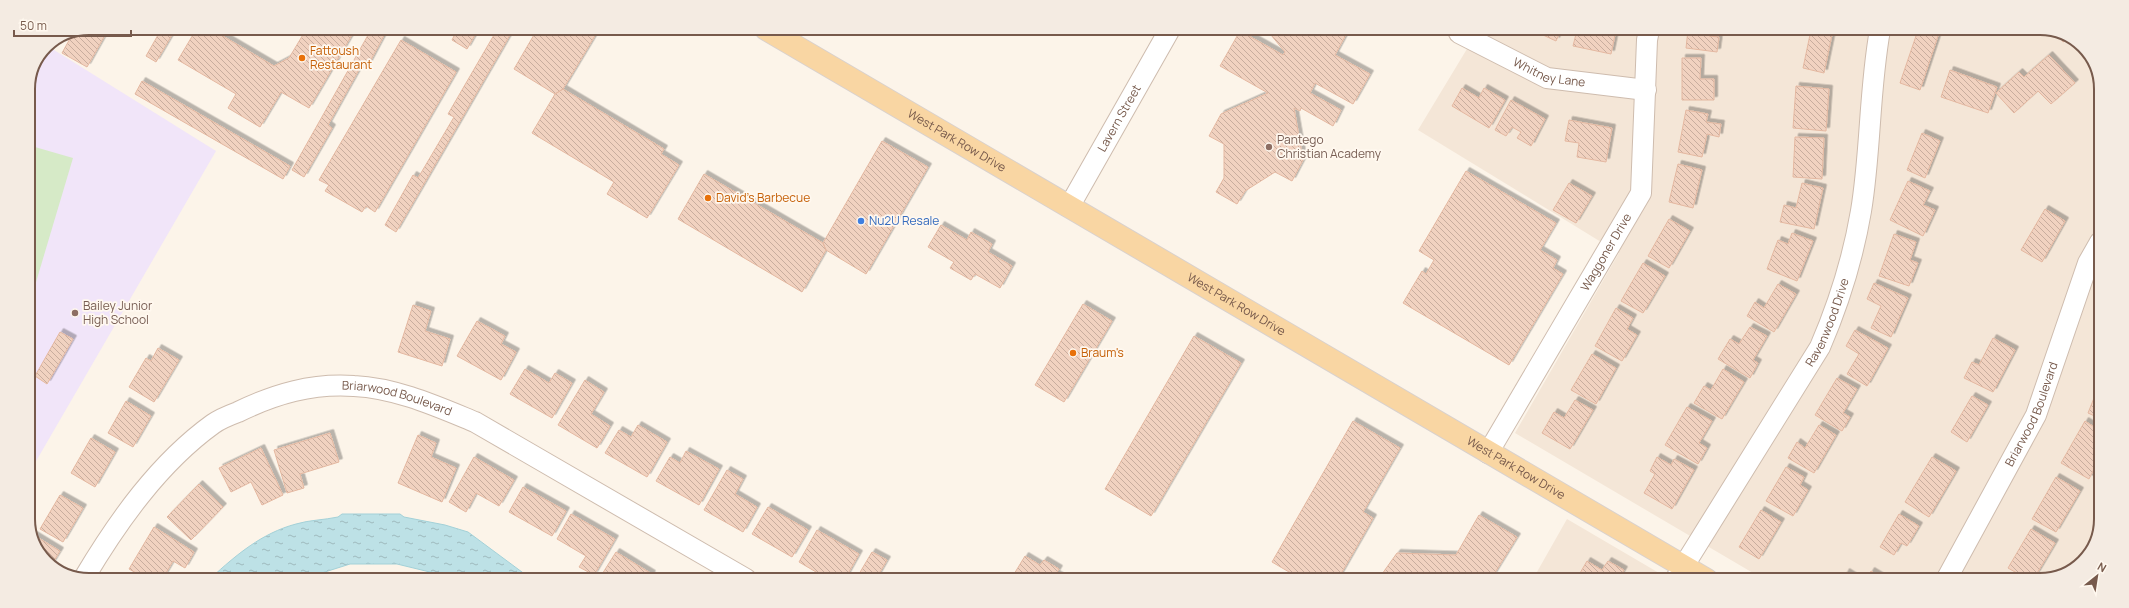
<svg xmlns="http://www.w3.org/2000/svg" width="2129" height="608" font-family="Manrope,sans-serif">
<defs>
<pattern id="water-ripples" width="26" height="14" patternUnits="userSpaceOnUse"><rect width="26" height="14" fill="#bde1e6"/><path d="M2 4q2-2 4 0t4 0M15 11q2-2 4 0t4 0" fill="none" stroke="#9eb9bd"/></pattern>
<pattern id="building-back-hatch" width="6" height="6" patternUnits="userSpaceOnUse"><rect width="6" height="6" fill="#f1d2c0"/><path d="M-1 5l2 2M0 0l6 6M5-1l2 2" fill="none" stroke="#c8ad9e"/></pattern>
<filter id="shadow"><feDropShadow dx="3.5" dy="-3.5" stdDeviation="0" flood-color="#0004"/></filter>
</defs>
<rect width="100%" height="100%" fill="#fcf4e9"/>
<path fill="#f4e6d7" d="M1479,29L2056,30L2086,49L2101,85L2099,535L2077,567L2040,580H1765L1515,433L1619,253L1418,130Z
M1567,519L1671,580L1533,579Z"/>
<path fill="#f1e5f9" d="M46,45L216,151L28,475V89Z"/>
<path fill="#d6eac7" d="M28,145L73,158L28,309Z"/>
<path fill="url(#water-ripples)" stroke="#a3d1d8" d="M342,514H400L404,517L445,525L468,532L530,578H440L438,574L397,564H350L306,578H211C236,555 262,533 296,524C309,520 324,520 338,517Z"/>
<path fill="url(#building-back-hatch)" stroke="#e4b8a1" filter="url(#shadow)" d="M89,28H109L87,67L62,53L72,35Z
M162,28H176L156,62L146,56Z
M197,28H209L274,66L289,58L307,28H356L309,108L281,92L260,127L228,108L236,94L178,60Z
M372,28H388L366,69L361,66L328,125L332,128L304,177L292,170Z
M458,28H479L467,49L452,40Z
M498,28H514L396,232L385,225L413,175L418,178L454,117L448,114Z
M538,28L599,29L563,89L555,94L514,69Z
M1266,29H1349L1335,55L1370,74L1353,104L1315,83L1310,93L1341,110L1333,126L1301,108L1300,111L1294,108L1303,160L1292,181L1275,172L1245,191L1237,204L1216,192L1224,178V144L1209,136L1221,114L1268,93L1220,66L1240,31L1283,55L1285,52Z
M1530,29L1561,30L1556,41Z
M1577,30H1616L1611,54L1573,46Z
M1688,30H1710L1709,36L1719,37L1717,52L1686,48Z
M1811,30H1833L1824,73L1803,68Z
M1918,30H1929L1939,33L1920,90L1900,83Z
M2057,31L2069,38L2063,42Z
M401,40L456,72L375,212L366,206L362,212L325,191L329,185L319,180Z
M2049,55L2075,83L2051,104L2038,91L2014,113L1996,93L2019,72L2024,77Z
M1682,58H1701L1700,79H1714V100H1682Z
M1950,70L1997,87L1988,113L1941,97Z
M142,81L290,166L283,179L135,94Z
M1796,86L1829,89L1826,131L1793,128Z
M1462,88L1479,98L1484,88L1505,100L1489,128L1452,106Z
M563,89L664,149L661,154L679,165L647,218L607,194L614,182L532,133L555,94Z
M1511,100L1545,119L1531,146L1517,138L1521,132L1512,127L1506,136L1495,130Z
M1686,110L1708,114L1706,122L1721,124L1719,137L1707,134L1702,157L1678,152Z
M1569,120L1612,128L1606,162L1577,157L1579,143L1565,141Z
M1922,133L1940,141L1925,178L1907,170Z
M1795,137L1824,138L1822,179L1793,177Z
M882,141L928,167L866,274L826,250L823,243Z
M1678,164L1702,170L1693,208L1669,202Z
M1466,171L1556,223L1540,250L1557,260L1553,268L1563,274L1509,365L1403,303L1422,271L1426,274L1434,260L1419,251Z
M704,174L823,243L826,250L802,292L678,219Z
M1908,181L1930,191L1923,205L1935,210L1923,236L1890,220Z
M1569,183L1592,196L1576,223L1553,210Z
M1802,183L1823,188L1814,229L1780,222L1784,205L1796,208Z
M2045,209L2065,221L2042,262L2021,250Z
M1669,219L1690,231L1669,268L1648,256Z
M941,225L967,240L971,232L992,244L988,252L1012,266L1000,288L975,274L971,280L950,268L954,262L928,247Z
M1792,233L1813,241L1797,281L1767,269L1778,240L1788,244Z
M1894,234L1916,242L1910,260L1918,263L1909,286L1879,276Z
M1643,263L1665,276L1643,313L1621,301Z
M1874,283L1908,298L1891,337L1871,328L1881,306L1867,299Z
M1778,284L1796,294L1774,332L1747,316L1755,302L1764,308Z
M1083,304L1112,321L1064,402L1035,385Z
M413,305L431,311L425,331L450,339L442,366L398,352Z
M1616,308L1633,318L1627,329L1637,335L1622,361L1595,346Z
M477,321L505,336L501,344L516,352L501,380L457,356Z
M1750,327L1767,336L1753,360L1758,363L1750,378L1718,359L1730,339L1739,344Z
M1855,330L1888,348L1867,386L1847,374L1859,354L1846,346Z
M60,332L73,339L47,384L35,376Z
M1194,336L1241,363L1151,516L1105,489Z
M1993,338L2015,350L1993,392L1964,378L1972,362L1979,365Z
M158,348L179,360L154,402L129,387L146,358L151,361Z
M1592,354L1616,368L1596,404L1571,390Z
M525,369L549,383L555,373L572,383L552,418L510,394Z
M1723,369L1744,382L1722,419L1694,403L1704,386L1711,390Z
M1837,378L1857,389L1843,413L1850,417L1842,431L1815,415Z
M585,380L604,392L591,414L610,426L597,448L558,425Z
M1972,396L1988,405L1967,442L1951,432Z
M2094,398L2100,400L2099,418L2088,413Z
M1575,400L1593,410L1570,449L1542,433L1554,412L1564,418Z
M126,401L151,416L133,447L108,433Z
M1687,407L1712,421L1699,443L1707,448L1698,464L1665,445Z
M1353,421L1400,448L1363,512L1373,518L1338,579H1301L1272,562Z
M2085,421L2099,430V459L2089,479L2061,463Z
M638,425L667,442L647,477L605,453L619,430L631,437Z
M1819,425L1836,435L1814,473L1788,458L1797,442L1805,448Z
M330,433L339,462L300,474L304,488L287,493L274,450Z
M418,435L436,443L431,457L456,468L442,502L398,483Z
M91,438L115,452L95,487L71,473Z
M261,448L283,495L262,505L251,482L231,492L219,468Z
M686,451L719,469L699,505L656,481L670,457L680,463Z
M474,457L514,480L499,506L476,493L466,512L449,502Z
M1657,457L1671,465L1674,459L1694,470L1672,509L1644,493L1655,474L1650,471Z
M1932,457L1956,471L1929,517L1905,502Z
M1786,467L1804,477L1800,485L1808,490L1793,516L1766,501Z
M727,470L743,479L735,494L757,507L743,532L704,510Z
M2056,477L2080,491L2056,532L2032,519Z
M199,484L223,507L191,540L167,517Z
M523,487L566,511L552,536L509,512Z
M60,495L83,508L63,542L40,529Z
M768,507L808,530L792,557L752,534Z
M1761,510L1781,522L1759,559L1739,547Z
M571,514L615,539L594,575L579,567L586,556L557,539Z
M1899,514L1919,526L1907,546L1901,543L1894,555L1880,547Z
M1479,515L1517,537L1491,579H1382V574L1397,553L1456,555Z
M154,527L194,552L185,568L173,561L163,578H145L129,569Z
M2031,529L2055,543L2033,580H2029L2008,568Z
M817,530L859,554L845,579H828L799,562Z
M32,534L60,551L52,564L43,559Z
M616,552L652,574L649,579H599Z
M872,552L887,560L876,579H856Z
M1025,556L1040,565L1044,560L1059,569L1056,574L1065,579H1011Z
M1587,561L1602,570L1608,561L1624,570L1618,580H1576Z
M1871,571L1886,580H1866Z
M1846,572L1859,580H1842Z"/>
<g fill="none" stroke-linecap="round" stroke-linejoin="round">
<g stroke="#cebcae" stroke-width="22">
<g id="minor">
<path id="s1" d="M1461,29L1459,33L1547,78L1646,90"/>
<path id="s2" d="M1069,207L1170,29"/>
<path id="s3" d="M1488,453L1641,193L1647,40L1649,30"/>
<path id="s4" d="M84,578C118,521 159,463 213,424C220,419 230,415 238,412C275,394 312,383 354,386C396,388 436,406 475,422L746,579"/>
<path id="s5" d="M1675,580L1820,347C1839,303 1853,258 1861,211C1871,151 1869,90 1880,30"/>
<path id="s6" d="M1946,580L2036,415L2088,263L2100,242"/>
</g>
</g>
<g stroke="#d9d1cd" stroke-width="24">
<g id="major">
<path id="s7" d="M766,29L1707,580"/>
</g>
</g>
<use href="#minor" stroke="#fff" stroke-width="20"/>
<use href="#major" stroke="#f9d6a3" stroke-width="22"/>
</g>
<g fill="#e8710a" stroke="#fff8ef" stroke-width="1.5">
<circle cx="302" cy="58" r="4"/>
<circle cx="708" cy="198" r="4"/>
<circle cx="1073" cy="353" r="4"/>
</g>
<g fill="#8d6e63" stroke="#fff8ef" stroke-width="1.5">
<circle cx="1269" cy="147" r="4"/>
<circle cx="75" cy="313" r="4"/>
</g>
<circle fill="#3f7fe0" stroke="#fff8ef" stroke-width="1.5" cx="861" cy="221" r="4"/>
<g text-anchor="middle" stroke-width="3.5" stroke-linejoin="round" paint-order="stroke">
<g font-size="12" fill="#c56008" stroke="#fff8ef" text-anchor="start">
<text x="310" y="55">Fattoush<tspan x="310" dy="14">Restaurant</tspan></text>
<text x="716" y="202">David's Barbecue</text>
<text x="1081" y="357">Braum's</text>
</g>
<g font-size="12" fill="#775a4c" stroke="#fff8ef">
<text dy="4" stroke="none"><textPath href="#s1" startOffset="104">Whitney Lane</textPath></text>
<text dy="4" stroke="none"><textPath href="#s2" startOffset="102">Lavern Street</textPath></text>
<text dy="4" stroke="none"><textPath href="#s7" startOffset="221">West Park Row Drive</textPath></text>
<text dy="4" stroke="none"><textPath href="#s3" startOffset="233">Waggoner Drive</textPath></text>
<text dy="4" stroke="none"><textPath href="#s7" startOffset="545">West Park Row Drive</textPath></text>
<text dy="4" stroke="none"><textPath href="#s5" startOffset="300">Ravenwood Drive</textPath></text>
<text dy="4" stroke="none"><textPath href="#s4" startOffset="395">Briarwood Boulevard</textPath></text>
<text dy="4" stroke="none"><textPath href="#s6" startOffset="187">Briarwood Boulevard</textPath></text>
<text dy="4" stroke="none"><textPath href="#s7" startOffset="869">West Park Row Drive</textPath></text>
</g>
<g font-size="12" fill="#785e54" stroke="#fff8ef" text-anchor="start">
<text x="1277" y="144">Pantego<tspan x="1277" dy="14">Christian Academy</tspan></text>
<text x="83" y="310">Bailey Junior<tspan x="83" dy="14">High School</tspan></text>
</g>
<g font-size="12" fill="#366cbe" stroke="#fff8ef" text-anchor="start">
<text x="869" y="225">Nu2U Resale</text>
</g>
</g>
<path d="M0 0H2129V608H0ZM89 35H2040A54 54 0 0 1 2094 89V519A54 54 0 0 1 2040 573H89A54 54 0 0 1 35 519V89A54 54 0 0 1 89 35Z" fill="#f4ebe2" fill-rule="evenodd"/>
<path fill="none" stroke="#775a4c" stroke-width="2" d="M89 35H2040A54 54 0 0 1 2094 89V519A54 54 0 0 1 2040 573H89A54 54 0 0 1 35 519V89A54 54 0 0 1 89 35Z"/>
<g transform="translate(2097 576) rotate(30)" stroke="#fff8ef" stroke-width="3" paint-order="stroke">
<path d="M0-3L7 15L0 10L-7 15Z" fill="#775a4c"/>
<text y="-6" font-size="11" font-weight="bold" text-anchor="middle" fill="#775a4c">N</text>
</g>
<path d="M14 30v6h117v-6" fill="none" stroke="#775a4c" stroke-width="2"/>
<text x="20" y="30" font-size="12" fill="#775a4c" stroke="#fff8ef" stroke-width="3" paint-order="stroke">50 m</text>
</svg>
